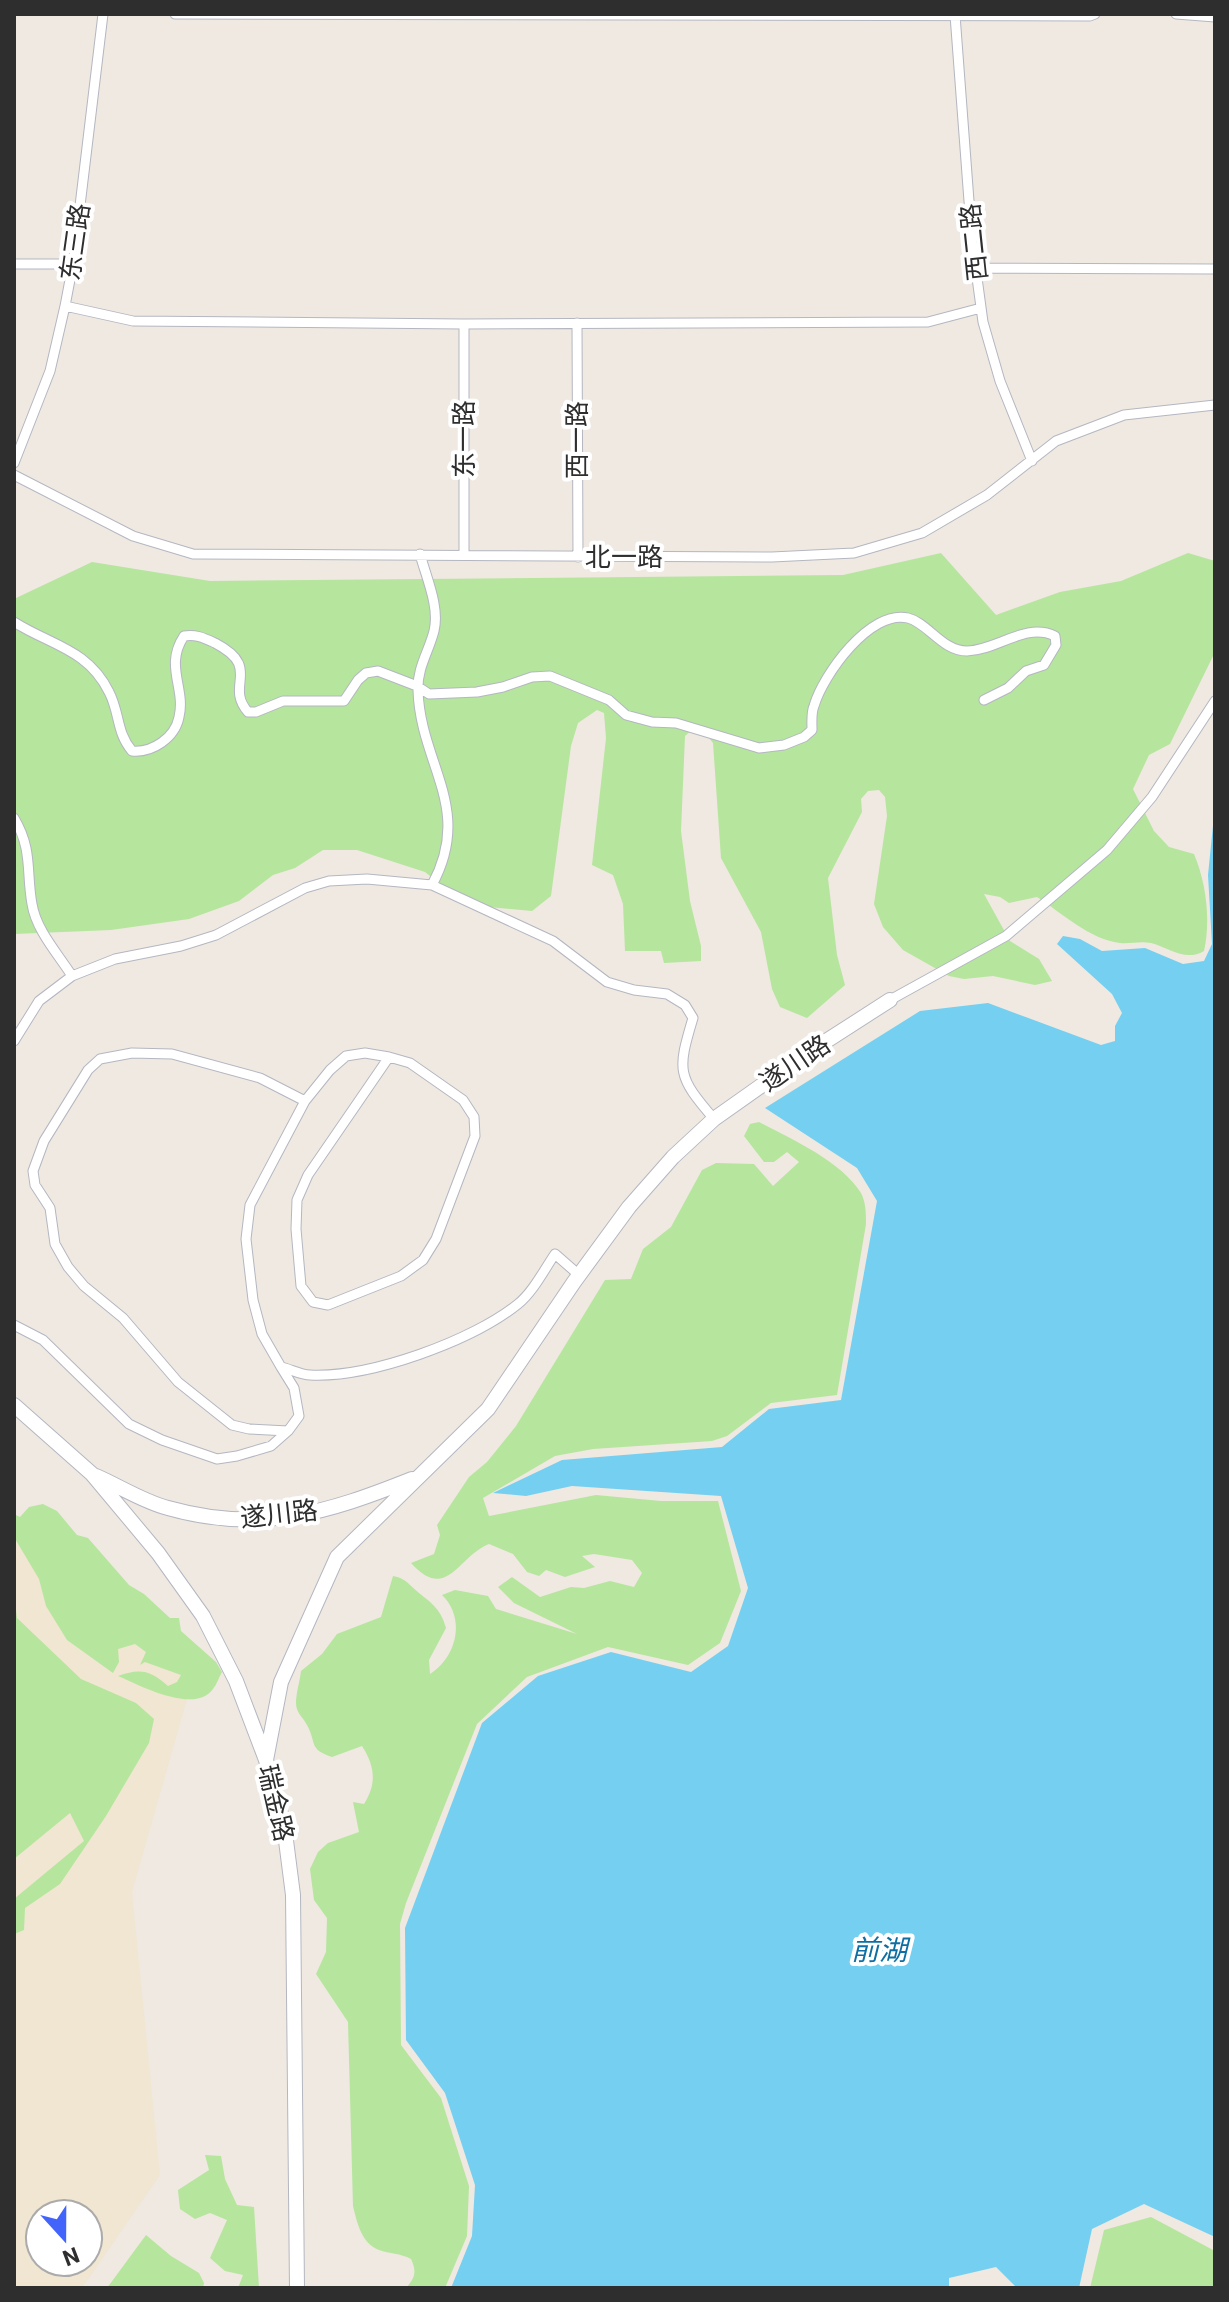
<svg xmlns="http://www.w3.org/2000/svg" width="1229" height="2302" font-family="Roboto,'Noto Sans SC',sans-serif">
<rect width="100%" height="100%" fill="#efe9e1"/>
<path fill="#f0e6d1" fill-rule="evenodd" d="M14,1522L199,1657L132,1892L160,2175L82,2288H14ZM40,2214H88V2262H40Z"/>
<path fill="#b6e59e" d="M941,553L996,615L1060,592L1121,581L1188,553L1215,561V652L1170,744L1149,755L1133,789L1154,831L1169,847L1194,854C1206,882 1211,920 1204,951C1185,962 1170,948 1151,943C1140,941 1130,944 1120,943C1089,939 1062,913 1037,897L1009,903L1000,897L984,894L1010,941L1039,959L1052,981L1035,985L993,976L964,979L949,976L903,950L883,927L874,904L887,816L885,797L879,790L868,791L861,799L862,812L828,878L837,955L845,985L807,1018L780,1007L772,989L761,932L721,858L713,743L705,733L693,729L685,736L681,831L690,901L701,946V961L664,963L661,951H625L623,904L613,875L592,865L606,738L604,713L597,710L578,723L571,746L551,896L532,911L467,905L425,872L357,850H323L295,868L273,875L239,901L189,919L111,930L14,934V599L92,562L210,581L843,575Z
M759,1122C791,1139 841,1161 861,1193C866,1203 866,1213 866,1224L837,1395L771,1403L727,1436L712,1441L593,1449L555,1456L483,1498L489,1516L596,1495L661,1501H718L741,1591L720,1643L688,1665L608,1647L527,1677L477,1724L406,1903L400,1924L401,2045L441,2098L469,2186L467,2236L445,2288H406C415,2278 417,2272 411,2259C400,2253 390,2254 379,2250C361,2243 357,2222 353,2206L348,2022L316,1974L326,1952L327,1918L314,1900L310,1869L318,1852L328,1843L359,1832L353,1802L364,1804C377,1784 375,1766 362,1746L332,1757C308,1749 317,1743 307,1725C303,1717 296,1713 296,1703C296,1693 300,1681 301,1671L322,1654L337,1634L381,1617L393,1576C406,1578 409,1585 419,1593C433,1604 441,1610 446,1628L429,1660L430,1674C457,1657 466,1618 442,1595L455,1590L488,1596L496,1609L577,1634L514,1603L498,1587L512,1577L540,1597L571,1587L584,1588L610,1581L634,1587L642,1573L632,1560L594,1554L582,1556L595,1567L565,1577L546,1570L539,1576L527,1572L513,1554L489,1544C458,1556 447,1603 411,1563L434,1554L440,1535L437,1525L469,1477L487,1462L516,1426L605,1280L631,1279L643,1249L671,1227L702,1170L716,1163L754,1164L773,1186L799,1162L787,1152L774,1162H764L744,1136L750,1124Z
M43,1504L57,1511L77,1535L88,1538L129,1585L144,1594L170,1618H179L181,1631L216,1662L222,1672C219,1677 217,1684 213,1689C195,1715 139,1685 118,1676C140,1668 150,1670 168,1686L177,1682L181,1675L145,1662L140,1665L146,1652L135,1644L118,1649L119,1662L113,1673L67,1640L46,1606L39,1579L14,1537V1514L20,1517L29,1507Z
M14,1594L17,1618L81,1679L136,1703L154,1719L149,1743L106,1816L60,1884L25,1908L24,1930L14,1934V1899L84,1841L70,1813L14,1859Z
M205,2155L221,2156L225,2179L237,2205L254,2207L259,2288H238L243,2275L225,2271L210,2258L227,2220L210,2213L195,2219L180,2209L178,2190L209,2170Z
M1151,2217L1215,2251V2288H1090L1104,2230Z
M146,2235L171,2256L199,2273L204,2283L203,2288H107Z"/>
<path fill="#75cff0" d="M1215,806V2237L1144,2204L1092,2229L1079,2288H1017L996,2267L949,2278V2288H451L472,2236L475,2185L445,2093L406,2040L405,1928L482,1723L538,1676L611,1652L691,1672L728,1646L748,1588L721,1496L572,1486L526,1496L493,1493L562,1460L722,1447L769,1409L841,1400L877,1201L857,1168L765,1108L920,1011L988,1003L1101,1045L1115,1041V1026L1122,1013L1112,994L1057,944L1063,936L1080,939L1102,951L1145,948L1183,964L1204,961L1212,944L1208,875Z"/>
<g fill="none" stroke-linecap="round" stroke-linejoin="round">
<g stroke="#b4b7c1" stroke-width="11">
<path id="street" d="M175,14L1090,16L1095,14
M1176,14L1215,17
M955,15L972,241L983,322L1000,381L1032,461
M14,264H73
M976,268L1215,269
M65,306L133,321L464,324L928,322L981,308
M577,323L578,557
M14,463L50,371L65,306L73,264L103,14
M14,475L133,536L193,554L772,557L854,553L922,533L987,495L1056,441L1124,415L1215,405
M420,554C426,577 440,607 434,631C429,651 417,668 418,690C420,764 474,808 432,885
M464,554V324
M14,622C50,645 88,649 109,692C120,713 116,732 132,751C152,753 175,738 179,717C186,688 164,666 184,636C196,634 204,638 215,643C263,668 224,685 248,712H256L283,701H344L358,680L366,673L378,671L417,686L429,694L477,692L503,687L532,677L550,676L609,700L626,715L652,722L676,723L759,748L784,745L804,737L812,730C812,722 811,713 814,706C823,675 870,609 908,618C928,623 942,651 967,651C998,650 1025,622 1055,636L1056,645L1044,665L1026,671L1008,688L984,700
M14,818C33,850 26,871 32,904C36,930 58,954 72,976
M890,1000L1006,936L1107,850L1152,797L1215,701
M14,1041L39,1001L72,976L115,959L181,946L216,935L305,888L329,881L367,879L432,885L553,941L607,982L634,990L667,994L685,1005L693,1018C677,1071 677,1076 714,1119
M14,1325L43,1340L129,1424L162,1440L217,1459L237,1456L271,1446L288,1431L299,1416L294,1388L281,1367C290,1369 301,1375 310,1375C370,1378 472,1341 518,1304C533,1292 544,1270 555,1254L579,1275
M281,1367L262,1334L253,1300L246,1239L250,1205L305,1101L330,1070L346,1056L365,1053L389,1057L410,1063L463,1100L474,1117L475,1136L436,1239L423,1260L401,1276L328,1305L313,1302L301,1286L296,1229L297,1200L308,1175L389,1057
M288,1431L249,1429L232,1425L178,1382L123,1318L84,1286L68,1267L55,1244L50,1208L35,1185L33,1171L44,1141L88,1070L100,1059L132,1053L172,1054L260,1078L305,1101"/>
</g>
<g stroke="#b4b7c1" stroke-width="16">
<path id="secondary" d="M14,1405L92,1474L158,1553L203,1616L236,1681L266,1760L284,1825L293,1895L297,2288
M96,1476C119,1486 144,1502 168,1508C260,1534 327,1513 412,1479
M266,1760L281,1682L337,1557L488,1409L574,1282L629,1207L673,1157L714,1119L806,1054L890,1000"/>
</g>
<use href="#street" stroke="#fff" stroke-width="9"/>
<use href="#secondary" stroke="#fff" stroke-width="14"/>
</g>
<g text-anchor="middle" stroke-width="8" stroke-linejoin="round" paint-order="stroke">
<g font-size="26" fill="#2e2e2e" stroke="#fff">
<text transform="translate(75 242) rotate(-82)" y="9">东三路</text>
<text transform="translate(974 242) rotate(-96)" y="9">西二路</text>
<text transform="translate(464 439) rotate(-90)" y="9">东一路</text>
<text transform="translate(577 440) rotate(-90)" y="9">西一路</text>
<text x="624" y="566">北一路</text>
<text transform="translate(795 1063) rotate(-34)" y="9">遂川路</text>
<text transform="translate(279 1514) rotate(-6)" y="9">遂川路</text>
<text transform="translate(276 1803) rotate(77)" y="9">瑞金路</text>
</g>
<g font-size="28" font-style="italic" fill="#0d6fa3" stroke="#fff">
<text x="879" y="1960">前湖</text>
</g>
</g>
<rect width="1229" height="2302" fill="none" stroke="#2e2e2e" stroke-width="32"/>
<g transform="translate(64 2238) rotate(159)"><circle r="38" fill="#ffffff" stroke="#ababab" stroke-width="2"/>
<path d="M0-6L14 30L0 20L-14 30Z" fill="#4264fb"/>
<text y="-12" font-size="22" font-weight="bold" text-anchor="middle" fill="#2e2e2e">N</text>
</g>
</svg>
